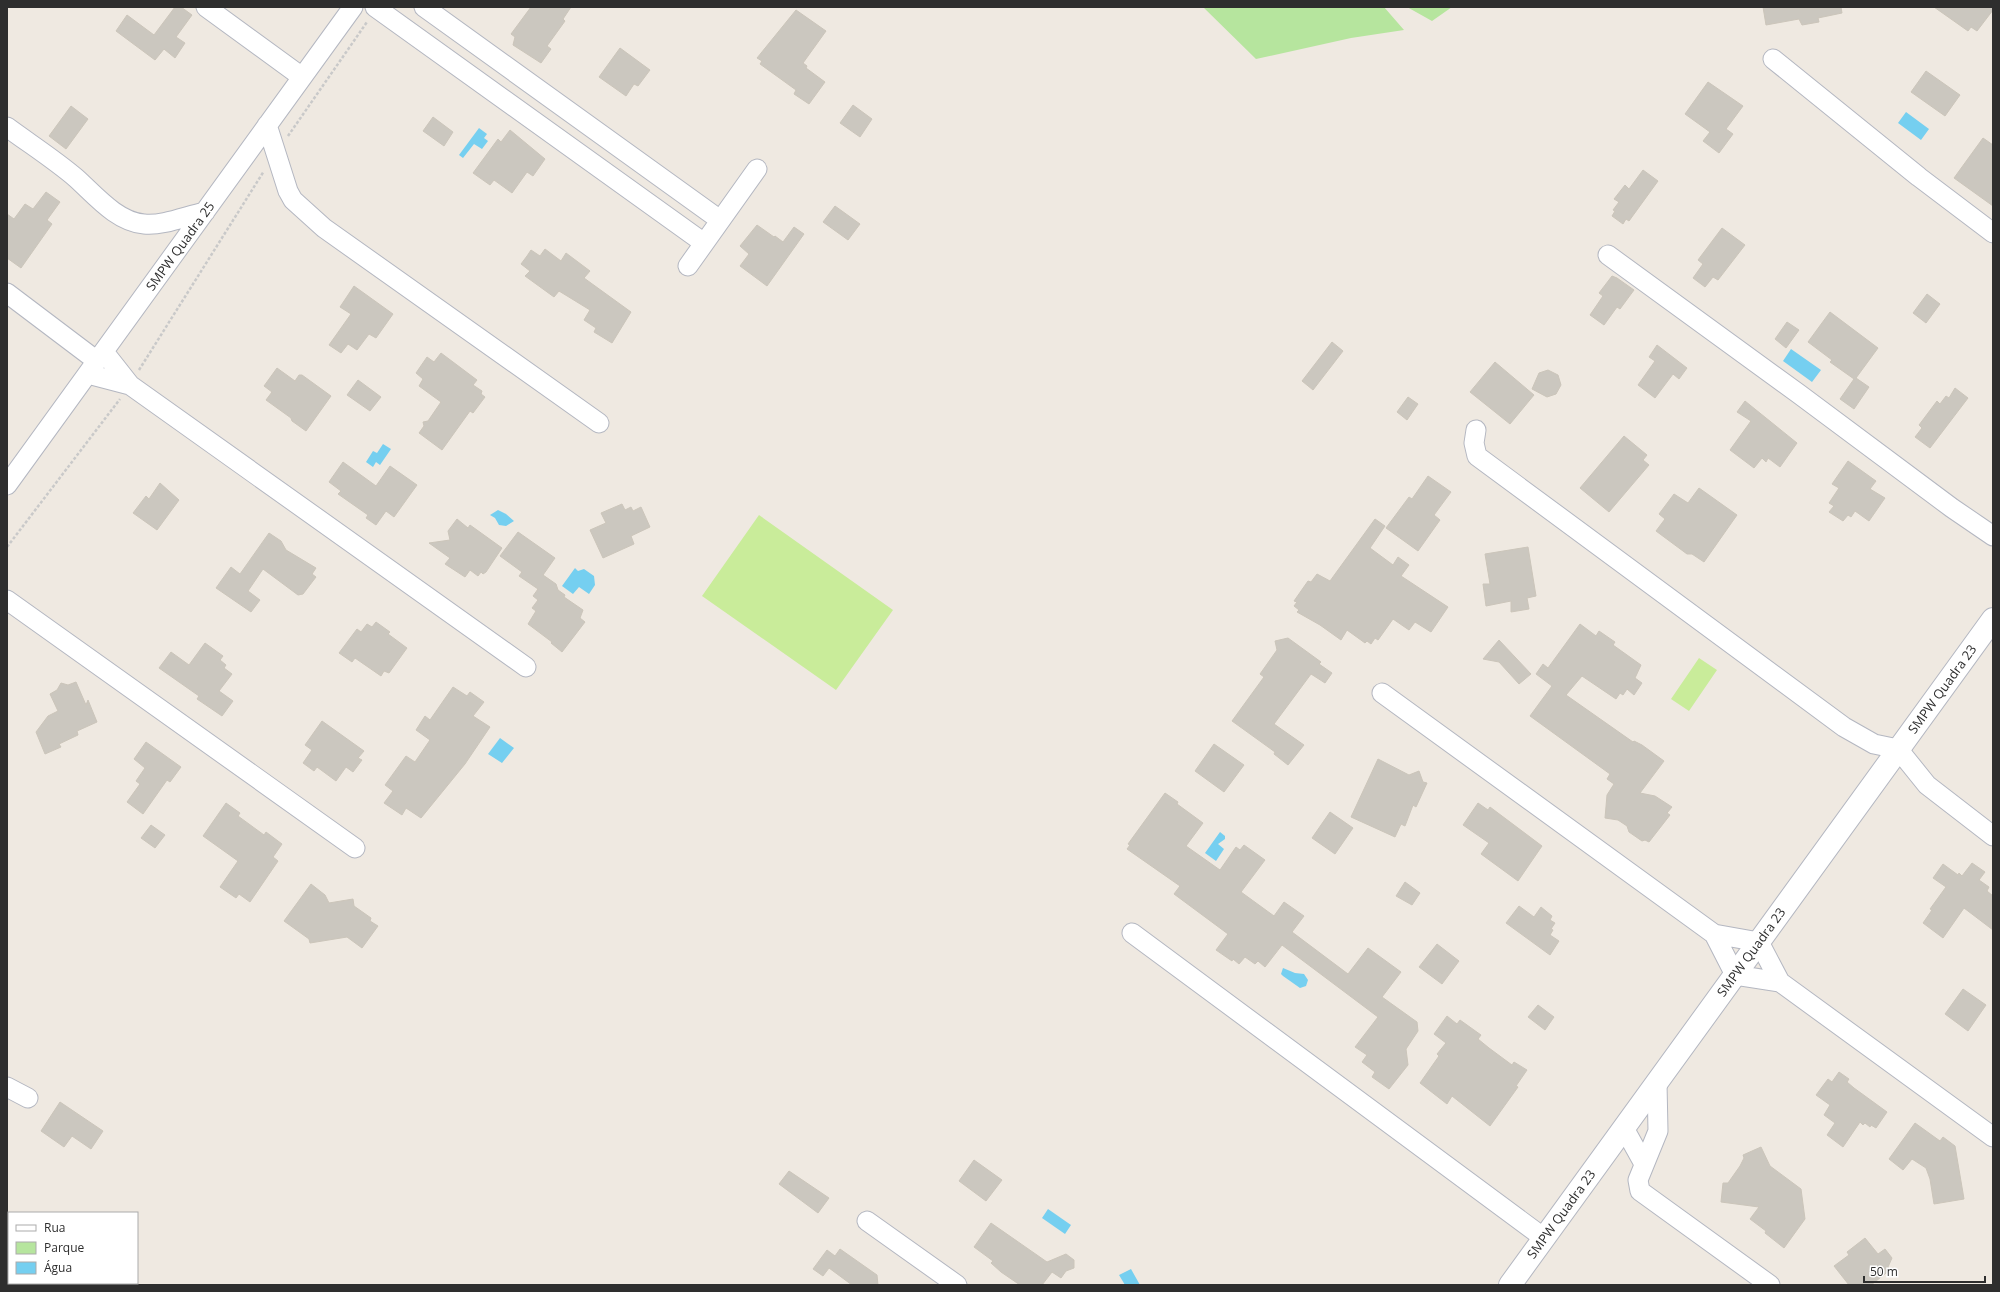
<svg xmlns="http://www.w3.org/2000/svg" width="2000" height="1292" font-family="'Open Sans',sans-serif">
<rect width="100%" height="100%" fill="#efe9e1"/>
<path fill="#b6e59e" d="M1203,7H1384L1404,30L1351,38L1256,59Z
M1407,7H1452L1432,21Z"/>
<path fill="#c9ec9a" d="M759,515L893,610L836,690L702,596Z
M1699,658L1717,670L1689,711L1671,699Z"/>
<path fill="#75cff0" d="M1906,112L1929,129L1921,140L1898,123Z
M479,128L487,134L484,138L488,141L482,149L474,144L463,158L459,155Z
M1791,349L1821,370L1812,382L1783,361Z
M383,444L391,449L380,465L376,462L373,467L366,462L373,451L377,453Z
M498,510L506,514L514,521L506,526L499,525L495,518L490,515Z
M575,568L578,571L584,569L594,576L595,585L589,594L579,587L573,594L562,586Z
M500,738L514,748L502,763L488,754Z
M1220,832L1225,836V839L1218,844L1224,849L1216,861L1205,853Z
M1283,968L1295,973L1304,974L1308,980L1306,986L1300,988L1283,976L1281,974Z
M1048,1209L1071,1225L1065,1234L1042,1218Z
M1131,1269L1140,1285H1125L1119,1275Z"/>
<path fill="#cbc7bf" stroke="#cbc5ba" d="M175,7H181L192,15L176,37L185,43L175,58L164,49L155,60L116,31L127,15L154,35Z
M531,7H571L563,19L565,21L547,46L551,49L541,63L513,45L515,37L511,34Z
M1763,7H1841L1842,13L1818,18L1819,22L1802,25L1799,19L1766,25Z
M1934,7H1993V10L1977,31L1971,27L1968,31Z
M796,10L826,31L803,63L807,66L806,68L825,82L809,104L794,94L796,90L760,64L762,61L757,58Z
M620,48L650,70L638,86L634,84L626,96L599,77Z
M1926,71L1960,95L1945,116L1911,92Z
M1708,82L1743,106L1726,129L1733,134L1719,153L1703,141L1710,132L1685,114Z
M853,105L872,119L860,137L840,123Z
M71,106L88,119L66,149L49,136Z
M433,117L453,132L444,146L423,131Z
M510,130L545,159L533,176L527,172L512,193L494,180L490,185L473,173L498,139L501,142Z
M1983,138L1993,145V206L1954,178Z
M1643,170L1658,181L1629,221L1626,219L1623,224L1612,216L1615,211L1613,210L1619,202L1614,199L1625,185L1629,189Z
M46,192L60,202L47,220L52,224L21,268L7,258V214L14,219L25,204L33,209Z
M835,206L860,224L848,240L823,222Z
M757,225L774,237L775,236L783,242L794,227L804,234L767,286L740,266L749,254L740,246Z
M1722,228L1745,245L1718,280L1713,277L1705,287L1693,278L1703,264L1698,260Z
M545,249L561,261L566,253L590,271L584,278L631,312L612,343L594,332L596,328L584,320L590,310L559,291L554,297L525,276L530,271L521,264L527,256L531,250L540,256Z
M1612,276L1617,278L1634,290L1620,309L1617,307L1604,325L1590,315L1603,296L1599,293Z
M354,286L393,314L376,338L369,334L357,350L348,344L341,353L329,345L351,314L340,307Z
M1927,294L1940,304L1926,323L1913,313Z
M1830,312L1878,348L1856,378L1869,387L1854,409L1840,399L1854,379L1830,362L1832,360L1808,342Z
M1787,322L1799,330L1786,348L1775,339Z
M1332,342L1343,351L1313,390L1302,381Z
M1657,345L1687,368L1679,379L1673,374L1655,398L1638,385L1655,361L1649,357Z
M441,353L477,380L473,385L482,391L481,394L485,397L473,413L470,411L442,450L419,433L424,426L423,422L428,421L441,402L419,386L423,379L416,373L427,357L434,362Z
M1495,362L1534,395L1510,424L1470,392Z
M277,368L295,381L299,375H302L331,396L306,431L292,421L291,418L266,400L272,392L264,386Z
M1548,370L1558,375L1561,385L1556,394L1547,397L1532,389L1539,373Z
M358,380L381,397L370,411L347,395Z
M1955,388L1968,398L1930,448L1915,437L1922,428L1919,425L1937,401L1940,404L1946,396L1949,398Z
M1408,397L1418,404L1407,420L1397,412Z
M1745,401L1797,443L1780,467L1768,458L1766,462L1762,458L1754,468L1730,450L1751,421L1737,412Z
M1624,436L1647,455L1643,460L1649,465L1609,512L1580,488Z
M1848,461L1876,481L1870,489L1885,498L1869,521L1855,511L1851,517L1848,515L1843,521L1829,512L1834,506L1829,503L1839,488L1832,484Z
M343,462L376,486L390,466L417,485L394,517L386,511L376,525L366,518L368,515L338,494L341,491L329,482Z
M1428,476L1451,492L1434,515L1440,520L1418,551L1386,528L1409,497L1412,499Z
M160,483L179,500L157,530L133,513L146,496L149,499Z
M1699,488L1737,515L1704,562L1692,554H1687L1656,531L1665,519L1659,514L1674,494L1688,503Z
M622,504L625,510L631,507L633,511L641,507L650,527L631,536L634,544L603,558L590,530L606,523L601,513Z
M457,519L468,528L470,525L502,548L486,572L483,574L481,572L478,576L470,570L465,577L445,564L450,558L429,543L450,540L448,531Z
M1375,519L1385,526L1370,548L1393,565L1398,557L1409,565L1401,576L1448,607L1431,632L1415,622L1409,630L1393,619L1378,640L1375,638L1371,644L1367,641L1365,643L1347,630L1341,640L1320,625L1297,612L1299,610L1294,606L1297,602L1294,601L1308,581L1311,582L1317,574L1330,581Z
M518,532L555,558L543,575L556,584L558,590L565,595L564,597L583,610L580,618L585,622L562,652L551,643L552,642L528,624L536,611L532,608L538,600L533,596L538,589L519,576L522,572L500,556Z
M269,533L281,541L286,550L316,568L312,574L316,577L303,594L298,595L263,569L248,591L260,600L251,612L216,588L231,567L240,574Z
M1528,547L1536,596L1527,598L1529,609L1511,612V601L1486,606L1483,584H1490L1485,554Z
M376,622L390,632L388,634L407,648L389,673L384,671L381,676L355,658L352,662L339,653L357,629L361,632L367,624L372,627Z
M1580,624L1596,636L1599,631L1615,642L1613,645L1641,665L1635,678L1642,683L1634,695L1627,689L1623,695L1620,693L1616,699L1582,676L1566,695L1633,742L1634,741L1642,745L1664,761L1640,793L1655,796L1672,807L1667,813L1670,815L1649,842L1645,840L1642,841L1629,832L1627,826L1618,820L1605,818L1607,795L1614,784L1607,779L1610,774L1530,716L1552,686L1536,674L1543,664L1548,668Z
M1288,638L1321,662L1319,664L1332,673L1325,683L1311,674L1274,724L1304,745L1288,765L1274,754L1275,752L1232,721L1264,677L1260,674L1277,650L1275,641Z
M1499,640L1531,674L1519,684L1499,662L1483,659Z
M205,643L223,656L220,660L226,665L224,668L232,674L219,691L233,701L222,716L197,699L199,696L159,668L171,652L189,665Z
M76,682L86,705L88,700L97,722L77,731L78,735L59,744L61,747L45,754L36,732L48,716L58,711L50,694L57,690L61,683L68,685Z
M453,687L467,696L470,692L484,702L473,716L490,727L465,764L421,818L406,808L402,815L384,803L393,791L385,785L406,756L415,762L430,740L416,730L425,716L430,720Z
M322,721L364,751L358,758L362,760L353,772L346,767L336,781L317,767L314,771L303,763L312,750L305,745Z
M146,742L181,767L170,782L167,780L143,814L127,802L140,784L136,781L145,768L134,759Z
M1214,744L1244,765L1224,792L1195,771Z
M1378,759L1409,775L1419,771L1423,782L1427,783L1416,807L1413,805L1405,826L1401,824L1395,837L1351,817Z
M1165,793L1178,802L1177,804L1203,823L1186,846L1220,870L1236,847L1240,850L1244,845L1265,860L1241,892L1274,916L1284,902L1304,916L1292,932L1348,974L1368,948L1401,972L1382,997L1417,1022L1418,1031L1406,1049L1408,1065L1389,1089L1372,1077L1375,1072L1362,1062L1367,1055L1355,1047L1378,1017L1282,945L1265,967L1258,961L1255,964L1245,957L1239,964L1233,959L1232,961L1216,950L1228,934L1174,894L1180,886L1127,849L1130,845L1128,844Z
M226,803L240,813L238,816L264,835L266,832L282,844L273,857L278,861L250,902L239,894L236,898L220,887L238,861L203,836Z
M1478,803L1488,810L1490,807L1542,846L1518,881L1481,854L1489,843L1463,825Z
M1330,812L1353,828L1335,854L1312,838Z
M151,825L165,835L155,848L141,838Z
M1972,863L1985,872L1979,880L1989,887L1987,891L1993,896V930L1964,908L1943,938L1923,923L1932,910L1930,909L1946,887L1933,878L1943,864L1958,875L1959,873L1962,876Z
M1405,882L1420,893L1412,905L1396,896Z
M311,884L325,895L329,903L353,899L354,906L371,918L370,921L378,926L362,948L347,937L310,943L309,939L284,921Z
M1519,906L1534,917L1541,907L1552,916L1550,920L1555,923L1551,929L1553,930L1550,935L1559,941L1550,955L1506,923Z
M1437,944L1459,961L1442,984L1419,967Z
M1963,989L1986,1005L1968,1031L1945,1014Z
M1538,1005L1554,1017L1545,1030L1528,1017Z
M1447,1016L1457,1024L1460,1020L1481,1035L1478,1039L1489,1048L1512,1065L1514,1062L1527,1070L1516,1086L1518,1087L1490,1126L1452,1096L1447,1104L1420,1083L1439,1056L1437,1054L1446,1043L1434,1034Z
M1839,1072L1849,1079L1847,1082L1854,1088L1887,1112L1876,1128L1871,1125L1870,1127L1865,1123L1863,1125L1860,1122L1843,1147L1827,1135L1835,1123L1824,1115L1830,1105L1816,1095L1828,1079L1832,1082Z
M60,1102L103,1131L91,1149L72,1136L64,1147L41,1131Z
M1915,1123L1940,1141L1943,1137L1955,1146L1964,1199L1934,1204L1930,1179L1926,1168L1912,1159L1903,1170L1889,1159Z
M1761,1147L1770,1166L1801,1189L1805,1219L1784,1248L1765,1233L1766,1231L1750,1219L1759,1207L1721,1202L1723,1183H1728L1740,1166L1744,1158L1743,1155Z
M974,1160L1002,1180L986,1201L959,1181Z
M789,1171L829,1198L818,1213L779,1184Z
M991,1223L1047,1262L1066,1254L1074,1260V1268L1066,1271L1061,1278L1052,1272L1042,1285H1020L1001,1272L991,1263L993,1261L974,1247Z
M1865,1238L1878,1254L1885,1249L1892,1258L1888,1267L1890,1270L1871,1285H1849L1834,1266L1849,1255L1847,1252Z
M840,1249L877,1275L878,1285H852L829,1268L823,1276L813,1269L827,1250L835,1256Z"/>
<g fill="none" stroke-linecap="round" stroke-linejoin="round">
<g stroke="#b4b7c1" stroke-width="21">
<path id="street" d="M206,7L302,77
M375,7L704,243
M424,7L720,220
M1773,59L1919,177L1993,233
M267,125L288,191L293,200L324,228L599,423
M7,127C30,144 55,160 76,178C95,195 117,222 144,224C163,226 186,216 205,212
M1608,255L1799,394L1952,508L1993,536
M688,266L757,169
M7,293L97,361
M104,352L130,385L526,667
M88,374L130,385
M1476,430L1474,443L1477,456L1844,727L1874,744L1898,749L1927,785L1993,836
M7,485L353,7
M7,600L355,848
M1382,693L1714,934L1759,942L1780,982L1993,1137
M1132,933L1544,1238
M1714,934L1735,975L1780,982
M1657,1083L1658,1131L1638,1180L1640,1191L1770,1285
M7,1087L28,1098
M1624,1128L1644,1164
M867,1221L957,1285"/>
</g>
<g stroke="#b4b7c1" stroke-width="24">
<path id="secondary" d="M1510,1285L1993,619"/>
</g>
<path stroke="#c9c9c9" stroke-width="2.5" stroke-dasharray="3 2" stroke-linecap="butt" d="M288,136L367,22
M139,370L264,171
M7,547L120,399"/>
<use href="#street" stroke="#fff" stroke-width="19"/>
<use href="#secondary" stroke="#fff" stroke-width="22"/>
</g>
<g text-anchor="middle" stroke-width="3" stroke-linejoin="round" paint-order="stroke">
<g font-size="13" fill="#2e2e2e" stroke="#fff">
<text transform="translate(180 246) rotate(-54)" y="5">SMPW Quadra 25</text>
<text transform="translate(1942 689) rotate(-54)" y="5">SMPW Quadra 23</text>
<text transform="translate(1751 952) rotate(-54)" y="5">SMPW Quadra 23</text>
<text transform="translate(1561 1214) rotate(-54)" y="5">SMPW Quadra 23</text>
</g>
</g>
<rect width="2000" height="1292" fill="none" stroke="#2e2e2e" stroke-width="16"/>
<rect x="8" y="1212" width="130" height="72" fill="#ffffff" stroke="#ababab"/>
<rect x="16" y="1225" width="20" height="6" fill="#ffffff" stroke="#ababab"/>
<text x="44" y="1232" font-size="12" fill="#2e2e2e">Rua</text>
<rect x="16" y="1242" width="20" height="12" fill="#b6e59e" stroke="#ababab"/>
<text x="44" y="1252" font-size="12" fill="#2e2e2e">Parque</text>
<rect x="16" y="1262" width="20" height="12" fill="#75cff0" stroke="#ababab"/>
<text x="44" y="1272" font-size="12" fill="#2e2e2e">Água</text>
<path d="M1864 1276v6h121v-6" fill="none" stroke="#2e2e2e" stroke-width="2"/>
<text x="1870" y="1276" font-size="12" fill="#2e2e2e" stroke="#ffffff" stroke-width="3" paint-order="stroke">50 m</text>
</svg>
